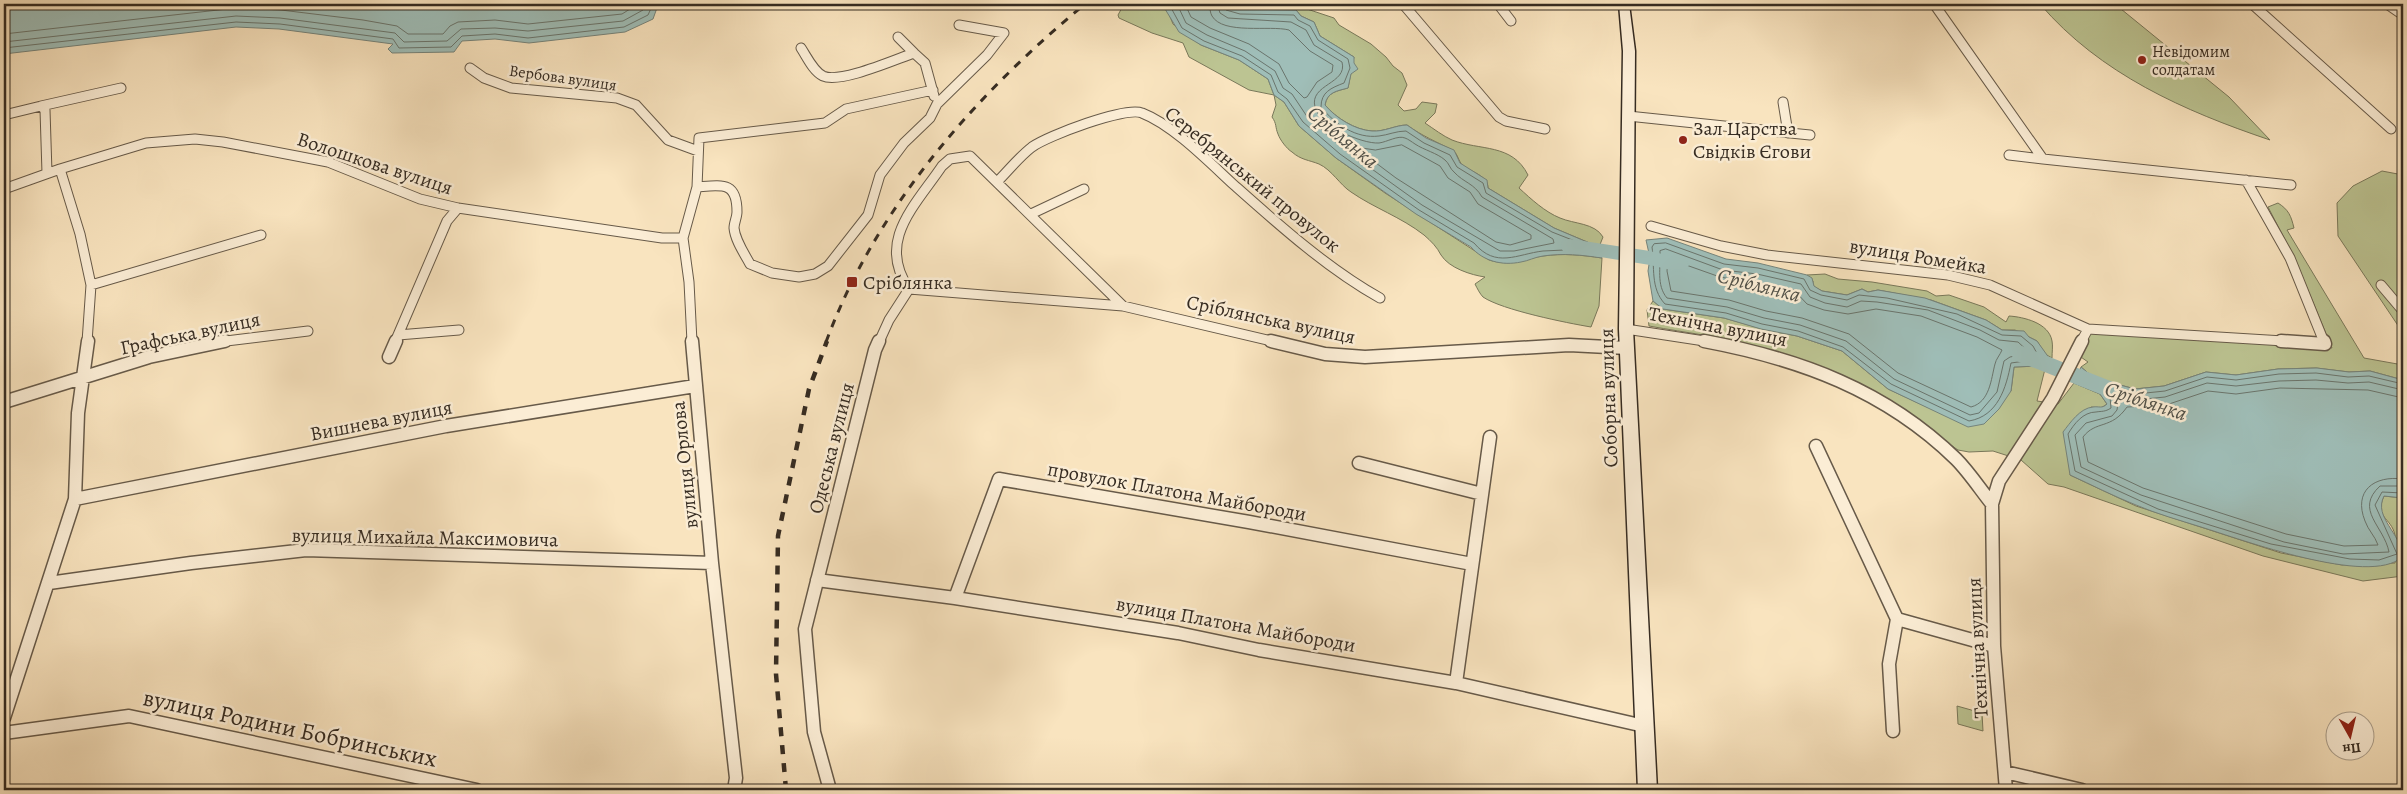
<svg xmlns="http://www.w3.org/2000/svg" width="2407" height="794" font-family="Alegreya,serif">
<rect width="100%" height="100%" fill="#f9e4bf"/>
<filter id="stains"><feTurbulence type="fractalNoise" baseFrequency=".004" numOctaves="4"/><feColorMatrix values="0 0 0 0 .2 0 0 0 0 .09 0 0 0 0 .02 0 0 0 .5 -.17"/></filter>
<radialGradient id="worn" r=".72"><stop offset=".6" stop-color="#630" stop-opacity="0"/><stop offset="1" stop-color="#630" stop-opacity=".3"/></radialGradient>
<path fill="#bcc492" stroke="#79785a" d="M1124,4H1162L1167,9L1173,24L1191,38L1201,45L1239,60L1268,79L1274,95L1284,102L1299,126L1336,158L1385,193L1489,260C1512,267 1522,259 1543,256C1563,253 1582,255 1602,258L1599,306L1591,327C1567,323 1502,310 1483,297C1480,294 1477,288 1475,284L1485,277C1471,275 1449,268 1441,255C1437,247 1431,241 1424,235C1401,217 1374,208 1351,192C1340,185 1332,170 1319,164C1309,160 1301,160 1292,152C1287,149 1280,140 1278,134C1275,127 1277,124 1272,117L1276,105L1274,95L1249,90L1189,57L1183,43L1152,33L1119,18L1118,15Z
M1219,4H1292L1334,18L1339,25L1371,44L1386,57L1393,66L1402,73L1407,85L1398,105L1404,111L1416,109L1422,102L1437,104L1435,113L1425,123C1434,129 1443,136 1452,140C1480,151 1512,143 1528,175L1519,188C1531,199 1545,212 1560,218C1574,224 1595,223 1603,237L1599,247L1554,228L1488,188C1488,176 1472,172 1463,166C1458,161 1458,153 1452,150C1437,142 1422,136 1407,125C1396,125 1384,132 1372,131C1355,130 1336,118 1325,105C1327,92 1337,91 1348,88L1354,57L1320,36L1314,22L1301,16L1296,10L1241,9Z
M2040,4H2112L2121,9L2229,97L2270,140C2184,111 2100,74 2040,4Z
M2382,171L2403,175V333L2338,236L2337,203L2353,186Z
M2278,203C2289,210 2291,216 2294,228L2287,230L2364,358L2403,365V380L2370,371L2349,372L2316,368L2278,369L2236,375L2206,372L2164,386L2135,389L2094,378L2081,367L2088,362L2078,355L2092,331L2332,348L2295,259L2268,207Z
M1825,274L1838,279L1872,282L1927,291L1936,296L1949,295L1984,307L2006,322L2009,316C2024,317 2049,323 2052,341C2053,346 2052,352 2052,358L2045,354L2037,341L2015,330H2002L1986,320L1931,300L1878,290L1868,292L1862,289L1847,295L1822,291L1813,286V281L1807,275Z
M1653,301L1663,309L1724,318L1763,329L1797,336L1842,351L1888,389L1927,407L2011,391L2014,367L2039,366L2045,369L2037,401L2058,404L2074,383L2100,394L2107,404L2101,408L2091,407L2070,475L2136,506L2281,553L2342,565L2395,563C2395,554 2397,543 2395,535C2391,517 2374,518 2384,496L2403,498V576L2363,581L2263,556L2064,487L2048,484L2021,460L1993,451L1969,452L1958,450L1933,433L1764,349C1726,337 1687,333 1649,326L1647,310Z
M1957,706L1982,713L1983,731L1958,724Z"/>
<path fill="#9fbeb8" stroke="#75847c" d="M4,4H658V5L653,19L625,32L529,43L495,39L462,41L454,52L392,53L388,49L393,44L279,29L236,27L4,54Z
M1162,4H1219L1241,9L1296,10L1301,16L1314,22L1320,36L1354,57V63L1358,69L1351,74L1348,88C1337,91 1327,92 1325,105C1336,118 1355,130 1372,131C1384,132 1396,125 1407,125L1426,138L1454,150L1460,163L1487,180L1488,188L1554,228L1599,247L1602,258C1582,255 1563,253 1543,256C1535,257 1528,261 1521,262C1502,266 1483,261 1471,247L1416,214L1336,158L1299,126L1284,102L1274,95L1268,79L1239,60L1201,45L1179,32Z
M1667,238L1726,259L1758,263L1807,275L1812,278L1814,286L1822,291L1847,295L1862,289L1868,292L1878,290L1925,298L1986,320L2002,330L2024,331L2029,337L2037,341L2052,362L2045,369L2039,366L2014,367L2011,391L1999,409L1984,424L1968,427L1888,389L1842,351L1797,336L1761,329L1724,318L1663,309L1653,301L1648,271L1650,258L1646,240Z
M2081,367L2094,378L2135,389L2164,386L2206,372L2236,375L2278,369L2317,368L2349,372L2370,371L2403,380V498L2384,496C2373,518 2402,533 2402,557C2370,587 2240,539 2201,527C2179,520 2157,514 2136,505C2113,496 2092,485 2070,475L2063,432C2070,423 2080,408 2093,407C2099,406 2102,409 2107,404L2100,394L2074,383Z"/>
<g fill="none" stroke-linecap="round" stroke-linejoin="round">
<path stroke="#6a756d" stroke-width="1" d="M1169,4L1182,28L1204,41L1242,56L1271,75L1278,92L1287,99L1303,122L1340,154L1419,210L1474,243C1496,269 1517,254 1543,251C1557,250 1572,250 1586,249L1585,245L1552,232L1486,193L1483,183L1457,167L1450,155L1424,143L1406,131C1396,131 1388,135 1379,136C1356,139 1335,124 1321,107C1321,92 1331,88 1344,83L1350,68L1348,59L1318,40L1310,26L1298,20L1294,15L1240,14L1226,10L1223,4
M1177,4L1186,23L1207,35L1245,51L1275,71L1283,88L1292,94L1308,118L1344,149L1422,205L1500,251H1514L1554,243L1553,239L1482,197C1474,183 1464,183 1454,172C1450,169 1449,163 1445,160C1437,153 1424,150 1415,144C1412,142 1408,139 1405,138C1398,135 1387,142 1379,143C1361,144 1319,125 1315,107C1309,84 1348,84 1342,62L1314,45L1306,30L1291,22L1228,18L1220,13L1217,4
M1185,4L1191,17L1210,28L1249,44L1279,64L1289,83L1304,98L1307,97L1317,82L1332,72L1333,65L1310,51L1289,30C1270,25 1223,35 1212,16C1210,13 1210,7 1209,4
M4,34L236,8L281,10L363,20L397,26L408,34H443L450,26L458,22L495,20L528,24L622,14L638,4
M4,42L236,16L280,18L395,33L404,42L447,41L461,29L495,28L528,31L623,21L643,10L646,4
M4,48L236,22L280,24L393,39L399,48L451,47L462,36L495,34L528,38L624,27L648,15L653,4
M1402,145L1440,166L1448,178L1470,192L1478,204L1531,235V239L1510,245L1496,242L1396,178L1360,151L1362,148L1375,150Z
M1666,243L1724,264L1758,268L1804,279L1810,290L1821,295L1847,300L1859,295L1887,298L1957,314L2002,335L2021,336L2033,346L2040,359L2011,363C2006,388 1998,416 1969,421L1891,384L1843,347L1798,331L1762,324L1726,313L1665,304C1650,288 1655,267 1652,247L1654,244Z
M1666,249L1723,270L1757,274L1801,284L1810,297L1825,303L1847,307L1861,301L1877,302L1928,310L1980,330L1999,340L2018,342L2030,353L2010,357L2004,361L1997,392L1979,413L1970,415L1894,379L1846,341L1800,325L1764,318L1727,307L1667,298C1656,285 1661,267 1660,251Z
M1672,260L1720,277L1794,290L1807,304L1824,310L1848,314L1876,309L1921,316L1977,337L2002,350C2000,355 1996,359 1995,364C1991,379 1990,402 1971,407L1898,373L1849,334L1802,318L1766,311L1729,300L1671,291L1667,271L1668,261Z
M2403,384L2369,376L2348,377L2316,373L2279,374L2236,380L2207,377L2165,391L2136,394L2103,385L2101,388L2110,397L2111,408C2105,412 2102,411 2096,412C2083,412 2074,424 2068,434L2075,471L2158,509L2271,544L2350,559L2379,560L2397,554L2375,505L2382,492L2403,493
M2403,390L2369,382L2348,383L2316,380L2279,381L2236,386L2207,383L2165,397L2135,400L2119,396L2117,410L2112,416L2086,423L2075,435L2081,467L2141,495L2284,542L2343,554L2389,552C2384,526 2354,510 2380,486H2403
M2403,398L2368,390L2280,388L2236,394L2208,391L2166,405L2127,407C2111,430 2096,420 2083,437L2088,462L2143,488L2286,534L2344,546L2378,545C2375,536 2368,530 2365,521C2353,491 2374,475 2403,479"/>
<path fill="#9fbeb8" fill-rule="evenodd" d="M1570,239L1650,251L1686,260L1689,265L1686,270L1679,272L1650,265L1563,251L1560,246L1563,241Z
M2022,346L2113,382L2116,388L2113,394L2105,396L2014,360L2011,354L2014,348Z"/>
<g stroke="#675a49" stroke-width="11">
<path id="minor-far1" d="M1403,4L1499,117L1506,121L1545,129
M1498,4L1511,21
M1934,4L2043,159L2009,155
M2252,4L2391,129
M2387,4L2403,15
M898,37L914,53
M801,48C807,57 813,71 823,76C840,84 896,59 914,53L925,63L934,96
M470,68L484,78L511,88L617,98L636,105L668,140L698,151
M1783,102L1788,133
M4,115L41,106
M1628,116L1810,135
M2043,159L2291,185
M60,169L80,234L91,285L87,342
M47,173L45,110L41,106L121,88
M2246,180L2290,258L2324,342
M997,182C1008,171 1019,157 1032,147C1047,136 1126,106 1142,113C1173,125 1209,162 1234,185C1279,225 1328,269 1380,298
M697,187C722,185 737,181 737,212C737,217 734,223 734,228C735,240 744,253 750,264L772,273L799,277L815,274L828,266L868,215L880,175L904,143L930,118L937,104L987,55L1004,33L959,25
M4,189L60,169L146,143L195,139L223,142L328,162L420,199L458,208L662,238H683
M1031,214L1084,189
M1651,226L1721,246L1767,255L1948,275L1990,285L2088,329L2301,342
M91,285L261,235
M2381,285L2403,311
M909,289L1123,306L1276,342
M1626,329L1711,342
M398,335L459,330
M218,342L308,331
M395,342L447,221L458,208
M692,342L689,282L683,238L697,187L699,138L825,123L846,109L933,90
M879,342L889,320L909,289C876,241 915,206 942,166L950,159L970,156L1123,306
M2081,342L2088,329"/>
</g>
<g stroke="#675a49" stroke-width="15">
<path id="minor" d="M692,341L712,563L736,778L734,790
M1271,341L1325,354L1365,357L1569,345L1627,348
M1704,341C1800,359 1885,390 1956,459C1969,472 1980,489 1992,504
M2281,341L2325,344L2324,341
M389,357L396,341
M4,402L149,357L225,341
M1816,446L1897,619L1889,664L1893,731
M1359,463L1482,494
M75,499L446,426L695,386
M817,580L955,598L1178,633L1259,650L1456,683L1644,726
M49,583L191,563L306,550L712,563
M955,598L999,479L1249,522L1472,564
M1897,619L1994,646
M1456,683L1490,437
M4,718L75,499L78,413L88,341
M4,733L129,716L477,790
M2005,772L2082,790
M830,790L814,732L805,629L875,350L879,341
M2006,790L1994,646L1992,504L1999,481L2053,398L2082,341"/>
</g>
<g stroke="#362c22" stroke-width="3">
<path id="secondary" d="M1619,4H1629L1635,51L1633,329L1657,790H1638L1619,329L1623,51Z"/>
</g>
<use href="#minor-far1" stroke="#fbedd5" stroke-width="9"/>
<use href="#minor" stroke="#fbedd5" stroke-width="12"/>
<use href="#secondary" fill="#fbedd5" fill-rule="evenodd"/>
<path stroke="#362c22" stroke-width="3" stroke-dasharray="8 8" stroke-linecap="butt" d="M826,342C876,207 975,95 1085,4"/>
<path stroke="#362c22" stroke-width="4.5" stroke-dasharray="9 9" stroke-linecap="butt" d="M786,790L776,674L778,536L809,389L827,341"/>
</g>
<g fill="#8f2418" stroke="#fbedd5" stroke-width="2">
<circle cx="2142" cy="60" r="5"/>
<circle cx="1683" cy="140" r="5"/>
<rect x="846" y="276" width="12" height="12" rx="2.5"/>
</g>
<g text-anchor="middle" stroke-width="5" stroke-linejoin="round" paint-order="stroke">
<g font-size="16" fill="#362c22" stroke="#fbedd5" text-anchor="start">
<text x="2152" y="57">Невідомим<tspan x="2152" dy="18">солдатам</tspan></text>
</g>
<g font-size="16" fill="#362c22" stroke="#fbedd5">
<text transform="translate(563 77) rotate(8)" y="6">Вербова вулиця</text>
</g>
<g font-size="20" fill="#362c22" stroke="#fbedd5" text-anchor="start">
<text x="1693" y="135">Зал Царства<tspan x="1693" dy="23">Свідків Єгови</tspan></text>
<text x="863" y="289">Сріблянка</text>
</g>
<g font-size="20" fill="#362c22" stroke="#fbedd5">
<text transform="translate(375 163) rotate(18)" y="7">Волошкова вулиця</text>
<text transform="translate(1253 179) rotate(39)" y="7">Серебрянський провулок</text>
<text transform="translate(1918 256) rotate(9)" y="7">вулиця Ромейка</text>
<text transform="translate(1271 319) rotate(12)" y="7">Сріблянська вулиця</text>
<text transform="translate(1718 326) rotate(11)" y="7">Технічна вулиця</text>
<text transform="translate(190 333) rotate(-12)" y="7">Графська вулиця</text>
<text transform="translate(1608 398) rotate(-92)" y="7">Соборна вулиця</text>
<text transform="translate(381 420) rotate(-11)" y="7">Вишнева вулиця</text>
<text transform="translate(831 448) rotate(-76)" y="7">Одеська вулиця</text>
<text transform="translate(684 465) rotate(-96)" y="7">вулиця Орлова</text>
<text transform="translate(1177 491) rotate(10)" y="7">провулок Платона Майбороди</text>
<text transform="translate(425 537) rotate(1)" y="7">вулиця Михайла Максимовича</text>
<text transform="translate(1236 624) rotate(10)" y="7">вулиця Платона Майбороди</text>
<text transform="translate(1977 648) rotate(-93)" y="7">Технічна вулиця</text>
</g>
<g font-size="21" font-style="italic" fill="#505048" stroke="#fbedd5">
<text transform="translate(1343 137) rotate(40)" y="7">Сріблянка</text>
<text transform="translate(1759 285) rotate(14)" y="7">Сріблянка</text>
<text transform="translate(2146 401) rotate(18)" y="7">Сріблянка</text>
</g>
<g font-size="24" fill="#362c22" stroke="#fbedd5">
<text transform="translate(290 728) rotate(12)" y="8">вулиця Родини Бобринських</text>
</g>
</g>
<rect width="2407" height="794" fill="none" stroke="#f9e4bf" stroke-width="20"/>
<rect x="5" y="5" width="2397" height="784" fill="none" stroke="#362c22" stroke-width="2.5"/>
<rect x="10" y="10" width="2387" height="774" fill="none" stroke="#362c22"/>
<g transform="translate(2350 736) rotate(172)"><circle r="24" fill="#fbedd5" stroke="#aca08d"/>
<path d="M0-4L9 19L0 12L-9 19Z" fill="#8f2418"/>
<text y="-8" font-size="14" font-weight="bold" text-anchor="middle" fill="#362c22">Пн</text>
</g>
<rect width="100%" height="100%" filter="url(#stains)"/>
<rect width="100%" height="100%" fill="url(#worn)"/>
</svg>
